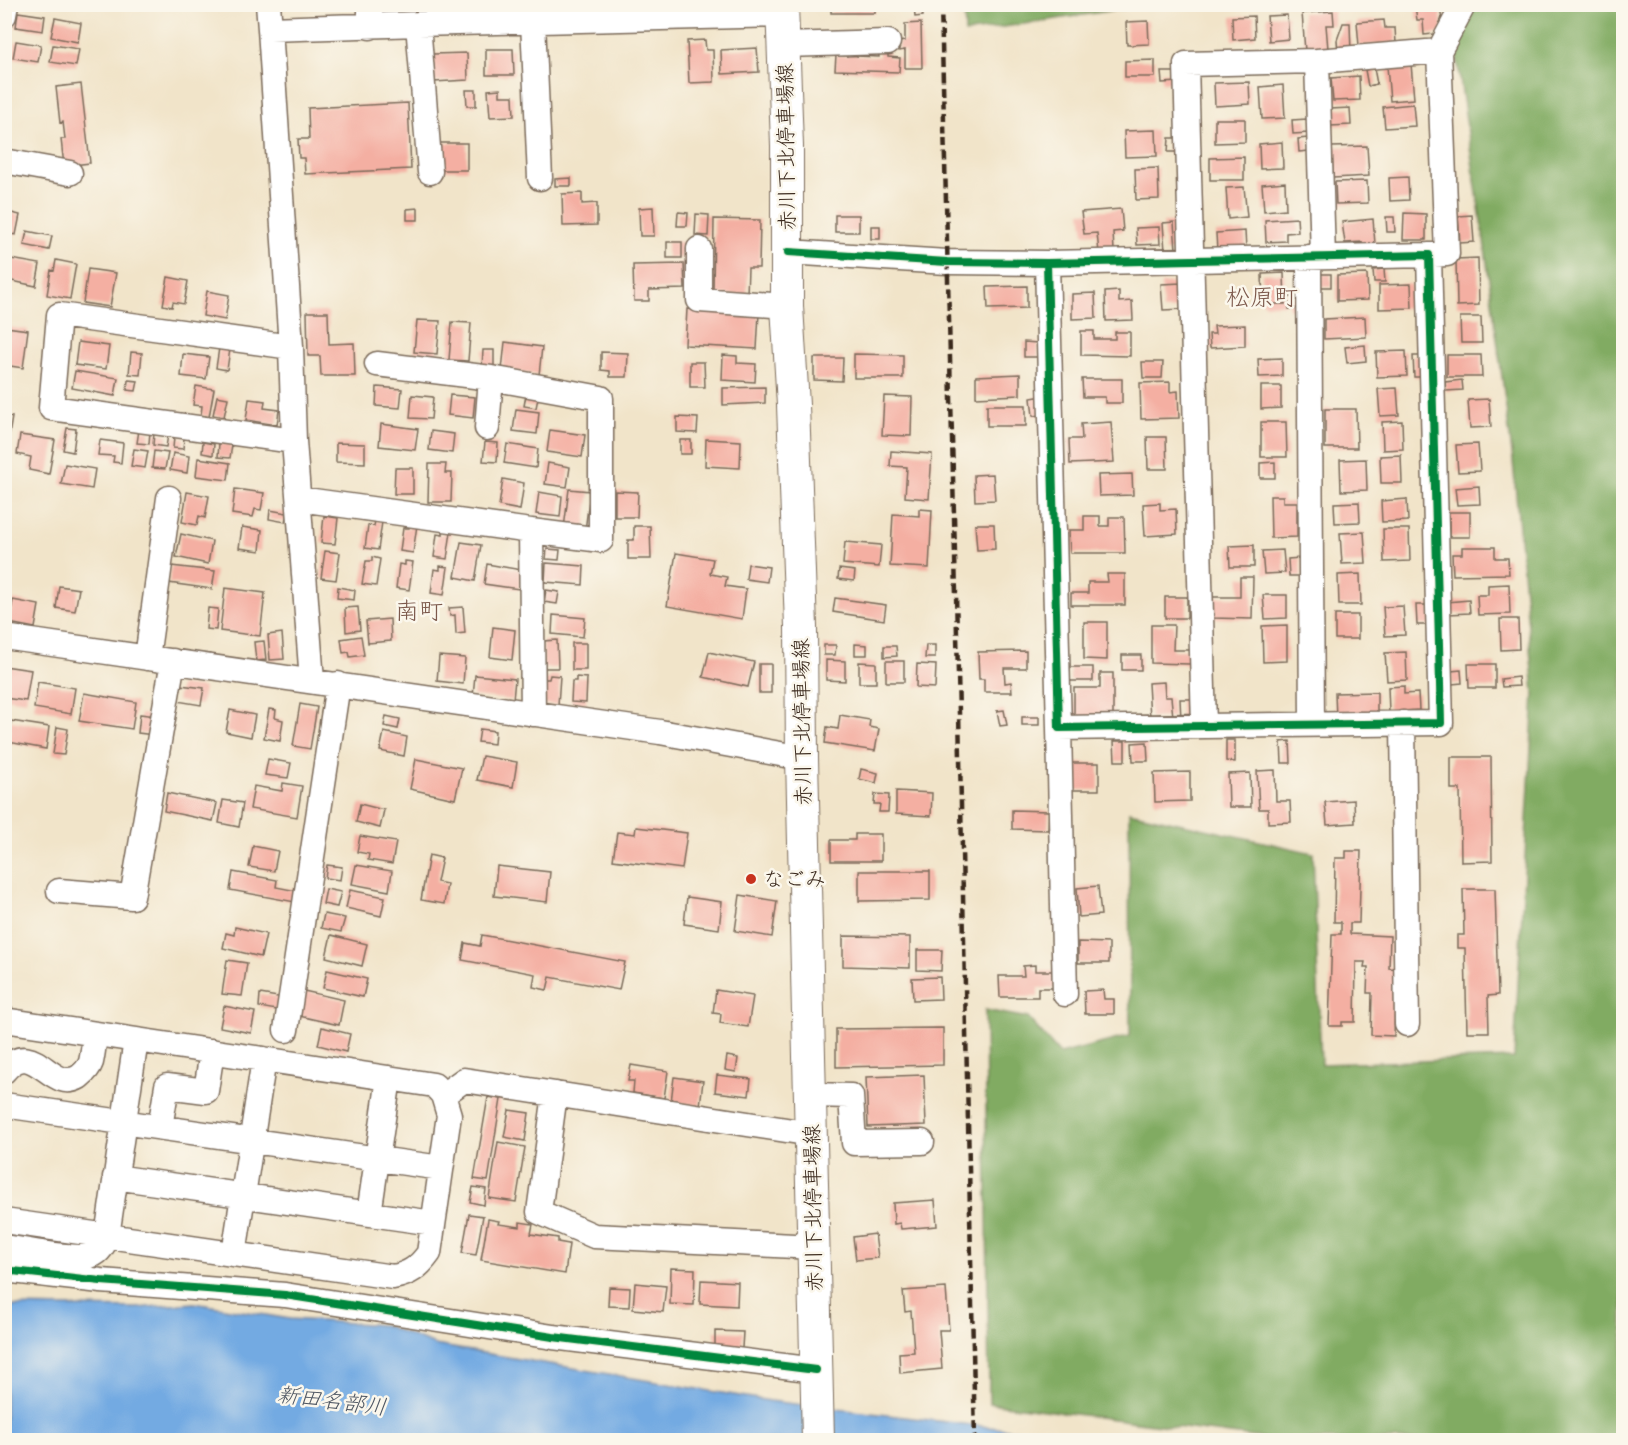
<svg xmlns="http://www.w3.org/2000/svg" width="1628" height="1445" font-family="'Balsamiq Sans','Klee One',sans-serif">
<rect width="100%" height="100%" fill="#fbf7ec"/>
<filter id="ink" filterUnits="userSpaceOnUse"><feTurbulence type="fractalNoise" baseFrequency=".0167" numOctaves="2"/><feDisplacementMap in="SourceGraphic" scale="12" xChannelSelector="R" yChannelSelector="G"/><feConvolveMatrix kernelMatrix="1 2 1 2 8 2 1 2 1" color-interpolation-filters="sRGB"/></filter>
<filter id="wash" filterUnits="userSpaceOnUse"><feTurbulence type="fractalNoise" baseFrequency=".008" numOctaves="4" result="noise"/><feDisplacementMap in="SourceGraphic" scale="24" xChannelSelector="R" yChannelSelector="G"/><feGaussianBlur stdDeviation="1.35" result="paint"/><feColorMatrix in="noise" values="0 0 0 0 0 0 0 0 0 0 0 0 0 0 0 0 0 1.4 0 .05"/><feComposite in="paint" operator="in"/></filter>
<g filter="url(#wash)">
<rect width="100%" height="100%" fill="#f1e4c9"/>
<path fill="#81ab62" stroke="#5e6a40" stroke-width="1.5" d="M964,5V4L1137,5L1135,7L965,33Z
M1449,5H1623V1440H1277L989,1403L985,1010L1028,1018L1060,1054L1130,1036L1129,812L1313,853L1321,1064L1514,1058L1534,693L1513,461L1485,248Z"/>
<path fill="#73aae2" stroke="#576a80" stroke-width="1.5" d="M194,1303L290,1319L384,1325L435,1345L770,1401L1098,1440H32L5,1436V1306L137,1308Z"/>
<g id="blocks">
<path fill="#f4afa2" d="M831,4H875V13H831Z
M914,4H922L923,16L915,17Z
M1440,4L1443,33L1424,35L1423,20H1417L1415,5Z
M1333,11L1334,25H1326L1328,49L1305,51L1302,13Z
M18,12L45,16L43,31L16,27Z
M1287,15L1289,39L1269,41L1267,16Z
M1254,16L1255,38L1233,40L1232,17Z
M55,18L81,23L78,42L51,37Z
M1384,20L1385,28H1395L1396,43L1359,46L1357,22Z
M1148,21L1149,44L1127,45L1126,22Z
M921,23L922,68H905V50L899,51L898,42L905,41V24Z
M1343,23H1350L1351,54H1338L1337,40Z
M705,40L706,50H713L714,82L689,83L687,41Z
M16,41L41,45L38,62L13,58Z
M53,45L79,49L76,66L50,62Z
M757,48L759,72L722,74L721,50Z
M847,48H857V56L879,57V50H888V57L900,58L899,72L835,70L836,55L847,56Z
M486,49H513L514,75H486Z
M467,53L468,80L434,82L433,54Z
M1155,60V77H1125V61Z
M1411,64L1414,99L1390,101L1387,66Z
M1374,68L1377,84L1368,86L1365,70Z
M1161,72H1179V82L1162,83Z
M1359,76L1360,100L1333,101L1331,78Z
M1249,82L1250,104L1215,106L1214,83Z
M81,84L90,163L64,166L61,139H65L63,122L60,123L56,87Z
M1283,85L1285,118L1262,119L1260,87Z
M500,89V96H513L514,116L490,117L488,90Z
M466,90H476V106H467Z
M408,103L411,169L305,174L304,158H299L298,139H309L308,108Z
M1413,104L1415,126L1385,128L1383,107Z
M1350,108L1351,125L1330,126V109Z
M1215,119H1245V142L1215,143Z
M1307,119L1308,133L1293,134L1292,120Z
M1156,130L1157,156L1125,157L1124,131Z
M1169,138H1181V152H1168Z
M1308,138L1309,151L1299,152L1298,139Z
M1282,142L1283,168L1260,169L1259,144Z
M440,143H467V170H440Z
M1367,146L1369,176L1333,178L1332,147Z
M1244,157V180H1210V158Z
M1158,168L1159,199L1136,200L1135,169Z
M1408,177L1409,200L1390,201L1389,178Z
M571,178V186H555V179Z
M1367,181L1368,203L1336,204L1335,182Z
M1285,182L1286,209L1264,211L1262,184Z
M1244,187L1247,217L1228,219L1226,188Z
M582,193V204L597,203V225L563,226L562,194Z
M653,207L654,236H640L639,208Z
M418,208V220H407V209Z
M1121,209L1123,231L1113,232L1114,251L1099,253L1097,233L1084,234L1081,212Z
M4,211L20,215L16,235L4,233Z
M678,212L688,213L687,226H677Z
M1404,213L1426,214V240H1403Z
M696,214L709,215L708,236L695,235Z
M835,215H859V232H835Z
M1472,215L1474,242L1460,243L1458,216Z
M1386,217H1394L1395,232H1387Z
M1297,218L1298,232L1286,233V241L1266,242L1265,220Z
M714,219L760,220L759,268H748L747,295L713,294Z
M1373,219L1375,244L1362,245V242L1345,243L1342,222Z
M1174,222L1176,250L1165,251L1163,223Z
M871,226H880V239H871Z
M1159,227L1160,244L1137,245L1136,228Z
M27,231L52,236L49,250L24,245Z
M1245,231L1246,249L1217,251L1216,233Z
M667,242H682V258H667Z
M1478,258L1479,305L1457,306L1456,259Z
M11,259L40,264L36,286L7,280Z
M56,260L76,264L70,299L47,295L51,270L54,271Z
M684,264L685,289L649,290V301H634L633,265Z
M88,269L116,273L110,307L83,303Z
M1384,269L1385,282H1374L1373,270Z
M1284,273L1285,304H1263L1262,274Z
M1320,274H1331V287H1320Z
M1367,274L1368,300L1337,301V275Z
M168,277L188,281L184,304L173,302L172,307L163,305Z
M1182,283L1184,309L1163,310L1161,284Z
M1411,284L1412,308L1379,309V285Z
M1027,286V308L988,309L987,287Z
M207,291L229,295L225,320L203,316Z
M1119,291V302L1132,301L1133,320L1106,321L1105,292Z
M1095,293L1096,318L1072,319V294Z
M1288,297H1301L1302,308L1289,309Z
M687,309L759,313L757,349L685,345Z
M307,312H328L329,344L354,343L355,376H321L320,356H308Z
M1365,317L1366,337L1324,339V319Z
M1460,317H1481L1482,343H1461Z
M417,320L440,321L437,354L414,352Z
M452,322L471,323L468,361L449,360Z
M1245,325V346L1210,348L1209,334H1215L1214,326Z
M6,327L28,330L23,368L4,365Z
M1081,331H1094V339H1115V332H1130V356L1081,355Z
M78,342L109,346L106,369L75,365Z
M505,342L542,347L539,375L502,370Z
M1024,342L1038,343V357H1024Z
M1365,345L1366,361L1347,363L1345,347Z
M219,348L230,349L227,370L216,368Z
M483,350H494V369L482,368Z
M1406,351L1407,376L1377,377L1376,352Z
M131,352L142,353L140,375L129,374Z
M601,352L628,353L627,377H610V371L601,370Z
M183,354L209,357L206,379L181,376Z
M854,354L903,355V378H854Z
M723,355L737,356V363L756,364L755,382L722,380Z
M1447,355H1481L1482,377H1447Z
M1413,356H1424L1425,377H1414Z
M814,358H843L842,381L814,380Z
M1282,358V376L1259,377L1258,359Z
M690,362H704L705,387H690Z
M1142,362H1163L1162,378H1143Z
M75,371L118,378L115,396L72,388Z
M1020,374V395L976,397V376Z
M1082,379H1122V403H1105V397H1083Z
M128,380L138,381L136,391L127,390Z
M1462,380L1463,390L1446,391L1445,382Z
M1170,382V392L1178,391L1179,418L1141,419L1140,383Z
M196,386L214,389L209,417L201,415L202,406L193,405Z
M1261,386H1281V408L1261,409Z
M377,387L402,389L400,408L376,406Z
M765,387V403L723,405V388Z
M1397,388L1399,415L1380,416L1378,389Z
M412,395L433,397L431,419L410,418Z
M450,395L475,397L473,418L448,415Z
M526,395L538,398L536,408L524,406Z
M217,396L228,398L224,417L213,415Z
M884,396L912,397L911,436L882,435Z
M1043,396L1044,415L1033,416L1031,398Z
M249,399L265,401L264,408L279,410L277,425L246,420Z
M1489,399L1491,427L1470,428L1468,400Z
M987,405H1026V426H987Z
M516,409L539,412L537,434L513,431Z
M1325,409H1356L1357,448H1325Z
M4,416L12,417L6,455H4Z
M677,417L698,418L697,433L677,432Z
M1402,421L1403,449L1383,450L1382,422Z
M1111,422L1114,462L1070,464L1069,439H1082L1081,424Z
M1261,422H1286L1287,457H1261Z
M381,424L418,429L415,450L379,446Z
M67,428L76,429L73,452L63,450Z
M139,430L150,431L149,444L137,443Z
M550,430L585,435L582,457L547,452Z
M431,431L454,434L452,453L429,450Z
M154,433L168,435L166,447L153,445Z
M20,435L55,440L49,474L29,470L31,457L17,454Z
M174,437L184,438L183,449L173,448Z
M1147,437H1166L1167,469H1148Z
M706,439L741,441L740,468L705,466Z
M100,440L123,443L121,463L113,462L114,456L98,455Z
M680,440H691V454H680Z
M203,442L214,444L213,455L202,453Z
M485,442L498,443L497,462L483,461Z
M219,443L232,445L230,458L218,457Z
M336,443L365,444V463L336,462Z
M507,444L538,449L536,468L504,463Z
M1478,444L1480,471L1458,472L1456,445Z
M134,449L148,451L145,468L131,466Z
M154,451L168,453L165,469L152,468Z
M891,451L932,454L929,499L905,497L907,467L890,466Z
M173,453L189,456L187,473L170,470Z
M1401,455L1402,483H1381L1380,456Z
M198,458L230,463L228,480L196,476Z
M1366,459L1367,490L1341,491L1340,460Z
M1275,462V478H1260V463Z
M548,463L570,467L567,487L545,484Z
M65,464L95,469L92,489L61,484Z
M429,464H446L445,473H452L451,502H428Z
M395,468H413V494H394Z
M993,474L995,500L975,501L974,475Z
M1132,474L1133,495L1099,496L1098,475Z
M503,479L524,483L520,510L499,506Z
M1479,486L1480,504L1457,505L1455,488Z
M235,489L264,493L261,510L255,509L253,517L232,514Z
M569,489L590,491L585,531L564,528Z
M615,491L638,492L637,517H615Z
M187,492L209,496L205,518L199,516L197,525L182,522Z
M539,492L562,496L560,517L536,514Z
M1270,496H1283V502H1297V537L1271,538Z
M1407,499L1408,521L1382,522L1381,501Z
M1359,502L1360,522L1335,523L1334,503Z
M1160,503V510L1176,509L1177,534L1145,536L1143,504Z
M919,509L932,510L929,568L890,566L893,514L919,516Z
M270,510L287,513L285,522L269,519Z
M1449,512H1470V537H1449Z
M324,516L338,518L335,544L321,543Z
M1084,516H1100V526H1109V517H1124L1125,553H1070L1069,530H1084Z
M375,521L382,522L378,550L365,548L368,525L374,526Z
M409,524L417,525L413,553L400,551L403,528H409Z
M975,524H994L995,549L977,550Z
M634,526H650L651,559H628V540H634Z
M242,527L262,530L260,551L239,548Z
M1383,529H1409L1410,561L1384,562Z
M443,531L451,532L447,559L434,557L437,534L443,535Z
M1364,532L1366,563L1342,564L1340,533Z
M181,534L212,541L208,564L176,557Z
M461,542L481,545L475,581L455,577Z
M845,542L881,545L879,567L843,564Z
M1254,545V567H1230L1229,546Z
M1462,547H1495V558H1508L1509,574L1453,575L1452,554H1462Z
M547,549L560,550L559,560L546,559Z
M1283,550L1285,573L1264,574L1262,551Z
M325,551L340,553L336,580L321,578Z
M676,553L713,559L710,574L727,577L725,586L746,589L742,619L667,606Z
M372,557L380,559L376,586L362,584L366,561H372Z
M1300,558L1301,576H1289L1288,559Z
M405,561L413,562L409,590L396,588L399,564L405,565Z
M546,563L584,566L583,585L545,582Z
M487,564L522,570L519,589L484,584Z
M748,564L769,567L767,582L746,579Z
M171,566L215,571L212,589L169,583Z
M440,566L448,567L444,595L431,593L434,569L440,570Z
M839,569L855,571L854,581L838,579Z
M1107,574H1125V605H1071V593H1088V582H1108Z
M1360,574L1361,605H1339L1338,575Z
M1240,577H1253L1252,619L1213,618V597H1240Z
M1509,584L1510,614L1478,615L1477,595H1488V585Z
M59,586L79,589L75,611L56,608Z
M338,587L355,590L354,600L337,598Z
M225,588L265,593L260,636L220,631Z
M546,590L559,592L557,604L544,602Z
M1263,595H1287V618L1265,619Z
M1165,597H1187V618H1165Z
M835,598L886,605L884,620L833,612Z
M13,600L39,605L35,628L9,623Z
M1469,600L1470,613L1448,614L1447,602Z
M1416,605H1430L1431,625H1417Z
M1403,606L1405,635L1385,636L1383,607Z
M358,607L360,630L346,632L345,608Z
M463,607L465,633L456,634L455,615L450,616L449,608Z
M208,608L218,609L216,630L206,629Z
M553,615L585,618L583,637L552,634Z
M1335,615H1358V639H1335Z
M390,619L391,641L368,643L366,621Z
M1500,619H1518L1519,649L1501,650Z
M1084,622H1107V660L1084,659Z
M1151,625H1174L1173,650H1191L1190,664L1151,663Z
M1287,625V661L1263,662L1262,626Z
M493,627L515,630L512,660L490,657Z
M282,633L284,659L270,660L268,635Z
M361,636L364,655L350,657L349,652L343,653L341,639Z
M557,640L558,668H543V641Z
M264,641L266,660L256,661L254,642Z
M572,643H586V670H572Z
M855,644L867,645V655H855Z
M824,645H836L835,655H824Z
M926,645H935V658H925Z
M884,646H896L897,656L884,657Z
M1026,651V668H1004L1005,683L1011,682L1012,692H984V679H979L978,652Z
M709,652L754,662L748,687L703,677Z
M1406,652L1407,680L1387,681L1385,653Z
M1122,655H1141V670H1122Z
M439,656L465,658L463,684L437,681Z
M826,660L845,661V681L826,680Z
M886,661H904V682H886Z
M859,662L876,663V683H859Z
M759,664H771V693H759Z
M917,664L936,665L935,688L916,687Z
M1468,664H1495V688H1469Z
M4,666L31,670L26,701L4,698Z
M1070,667H1093V681H1070Z
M1461,670L1462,683L1452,684L1451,671Z
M1100,673H1113V717H1074V688H1100Z
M475,675L515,679L513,700L473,696Z
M550,675L560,676L558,705L544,704L545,679H549Z
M576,677L587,678L586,703L571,702L572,681H576Z
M1518,677L1519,686L1502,687L1501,679Z
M38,682L75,688L71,714L34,708Z
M1164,682L1165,697H1171L1173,717L1150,718L1148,683Z
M180,685L204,688L201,705L177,701Z
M1404,686V694L1418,693L1419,710L1389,712L1388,687Z
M1377,692V717L1336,718L1335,693Z
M84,693L136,702L132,729L79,721Z
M1180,699H1194L1195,719L1181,720Z
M300,704L317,707L310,749L293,746Z
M269,709L276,710L275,718L283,720L280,741L264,738Z
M230,710L255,715L251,737L226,732Z
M1004,710L1007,725L1000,726L997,711Z
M140,714L156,716L154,735L138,733Z
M840,715L870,720L869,727L879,729L875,751L825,743L827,727L838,729Z
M386,716L400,719L398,729L384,726Z
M1022,717H1039V725H1022Z
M11,721L49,727L46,749L8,742Z
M57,727L68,729L64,755L53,754Z
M480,729L495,731L494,744L478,742Z
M384,732L407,737L404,756L380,751Z
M1226,740H1235V762L1226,761Z
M1114,741H1125V761H1115Z
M1290,741L1291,763H1282L1281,742Z
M1147,742L1148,761H1133L1132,743Z
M482,756L517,762L513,787L477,780Z
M1451,757H1491L1492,861L1461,862L1460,789H1451Z
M268,759L291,763L288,778L265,775Z
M416,759L462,768L455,799L410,789Z
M1072,763H1099V790H1072Z
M861,769L878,773L876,783L859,779Z
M1275,770L1276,801H1290L1291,822L1268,823V809H1259L1257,771Z
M1190,772V801L1155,802L1154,773Z
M1250,773L1251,807H1229L1228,774Z
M283,783L302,786L297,817L250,809L254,786L282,791Z
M896,791L932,793L931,816L896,814Z
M167,793L217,803L213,821L164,811Z
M875,794L889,795L888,812H879L880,804H874Z
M223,800L243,803L239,827L219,823Z
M1354,800L1355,823L1327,825L1325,802Z
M360,804L384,810L380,828L356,822Z
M1012,810L1049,811L1048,830L1012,829Z
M636,827L687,833L682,869L613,860L617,832L635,834Z
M855,834H881V861H831V840H855Z
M360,836L396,842L392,864L368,860L369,854L357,852Z
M253,846L278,851L274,871L249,867Z
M1346,851H1361L1359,923H1350V934L1390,936L1389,968L1396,969L1394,1036L1371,1035L1372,993H1367L1368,967H1364L1365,962H1356L1355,1022H1342V1026H1329L1332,934H1341V922H1334L1335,858H1346Z
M429,855L442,858L437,882L447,884L444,904L421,900Z
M327,865L342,867L340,880L325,878Z
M356,865L392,871L389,891L352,884Z
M497,866L550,872L547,902L494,896Z
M859,871H930V900L859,901Z
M233,872L277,880L276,887L297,891L295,902L230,890Z
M1098,886L1101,915L1079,917L1077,888Z
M326,889L341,892L337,907L323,904Z
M1463,889H1495L1498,995L1488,996L1489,1032H1467L1465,948H1457V935H1464Z
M350,890L385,897L381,916L346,908Z
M740,895L777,901L772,937L735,931Z
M687,897L722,902L719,929L684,924Z
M324,914L345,918L341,932L321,928Z
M235,927L266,934L261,957L223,948L226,933L234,935Z
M331,935L367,944L362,966L326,957Z
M482,935L625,962L619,990L550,977L547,990L533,987L535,974L462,960L465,943L480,946Z
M843,936L910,937V968L843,966Z
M1078,942L1109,943V963H1078Z
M917,950H942L941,971L917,970Z
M227,960L247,963L242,996L222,994Z
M1035,965V971H1057V988H1038V997H1000L999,976H1024L1023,966Z
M327,970L367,979L363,997L323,988Z
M940,977L941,999L913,1000L912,978Z
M716,990L753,996L748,1027L720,1023L721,1014L713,1013Z
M1103,990L1104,999H1114V1014H1085L1084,991Z
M304,991L344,1000L339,1025L299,1016Z
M260,994L284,998L282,1011L259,1007Z
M224,1006L255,1012L251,1033L220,1027Z
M322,1027L350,1034L346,1052L318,1045Z
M943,1028V1065L836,1067V1029Z
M727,1056L738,1058L736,1072L725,1070Z
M631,1065L668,1071L664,1098L633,1093L634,1081H628Z
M717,1075L751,1079L749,1096L715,1092Z
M924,1075L926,1125L868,1127L866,1077Z
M674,1077L703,1081L700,1106L671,1102Z
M488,1097L501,1099L488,1181L474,1179Z
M509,1110L529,1113L525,1141L504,1137Z
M498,1142L525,1147L516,1202L489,1198Z
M473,1187L486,1189L484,1205L470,1202Z
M935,1200L937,1226L901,1229L900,1223L894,1224L893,1203Z
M469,1214L483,1216L476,1255L462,1253Z
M488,1219L499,1221L498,1224L520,1227V1222L533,1224L531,1234L558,1238V1242L569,1244L565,1274L481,1260Z
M875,1234L878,1258L856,1260L853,1237Z
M671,1268L695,1269L694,1305L670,1304Z
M701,1280L738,1282L737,1306L700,1304Z
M635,1283L666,1286L663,1312L633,1309Z
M609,1287L630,1288L629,1307L608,1306Z
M946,1288L949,1330H939L942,1369L900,1373L899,1353L914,1352L911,1311L905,1312L903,1291Z
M715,1331L743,1332L742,1348H715Z"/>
</g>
</g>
<g filter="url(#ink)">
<use href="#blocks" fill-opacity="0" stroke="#7b6b5a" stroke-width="1.5"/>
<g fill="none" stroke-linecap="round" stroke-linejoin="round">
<g stroke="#7b6b5a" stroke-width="27">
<path id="minor" d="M268,4L270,29L418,24L782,15
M4,15L6,4
M533,22L540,178
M418,24L430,172
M370,27V4
M270,29L291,347
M784,45L888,42
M4,161L70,173
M699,249V300L787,306
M788,252L947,262L1047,263L1059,728L1441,723L1429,255L1047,263
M1429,255L1447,254L1439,51
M1309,257L1312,724
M1323,257L1317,61L1439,51L1464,4
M59,315L291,347L294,441L51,408Z
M377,364L491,378L601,398V540L531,531
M487,428L491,378
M294,441L312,681
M299,499L531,531L533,714
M4,637L660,732L802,758
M147,658L169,498
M1403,723L1407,1024
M1204,726L1186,64L1317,61
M1059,728L1065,994
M59,891L132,897L173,661
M4,1020L434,1085L443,1095L449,1115L429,1253C419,1267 410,1274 393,1277L4,1221
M286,1030L338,684
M4,1071C34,1035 50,1094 79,1077C84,1073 89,1068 91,1062C93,1053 94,1043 95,1034
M555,1094L539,1212L594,1236L814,1247
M443,1095L464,1080L812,1134
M811,1095L851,1096L854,1143L922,1142
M4,1105L441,1168
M160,1127L167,1086L206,1091L212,1051
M115,1177L433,1223
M369,1214L389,1078
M4,1247C23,1250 74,1260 89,1256C99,1254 104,1245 107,1236L136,1040
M234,1254L264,1059
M4,1270L101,1281L285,1295L553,1337L816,1370"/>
</g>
<g stroke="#7b6b5a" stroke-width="34">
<path id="major" d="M782,4L787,146V306L793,405L801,627L802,758L818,1440"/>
</g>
<use href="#minor" stroke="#fff" stroke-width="24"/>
<use href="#major" stroke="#fff" stroke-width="32"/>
<path stroke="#3b2a1e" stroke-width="4.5" stroke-dasharray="9 4.5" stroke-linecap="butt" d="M941,4L959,713L975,1440"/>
<g stroke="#fbf7ec" stroke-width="11">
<path id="cycleway" d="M788,252L947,262L1047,263L1059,728L1441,723L1429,255L1047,263
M4,1270L101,1281L285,1295L553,1337L816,1370"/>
</g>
<use href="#cycleway" stroke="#00873e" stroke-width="8"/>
</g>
</g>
<circle fill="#c8321e" stroke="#fbf7ec" stroke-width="2" cx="751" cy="879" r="6"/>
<g text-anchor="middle" stroke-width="5" stroke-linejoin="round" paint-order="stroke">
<g font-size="21" fill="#3b2a1e" stroke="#fbf7ec">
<text transform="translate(786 147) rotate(-91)" y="7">赤川下北停車場線</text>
<text transform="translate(802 722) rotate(-91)" y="7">赤川下北停車場線</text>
<text transform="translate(813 1208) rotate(-91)" y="7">赤川下北停車場線</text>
</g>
<g font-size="21" fill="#3b2a1e" stroke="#fbf7ec" text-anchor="start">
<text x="763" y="886">なごみ</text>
</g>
<g font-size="22" font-style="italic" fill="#4f5763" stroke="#fbf7ec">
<text transform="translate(332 1400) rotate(7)" y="8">新田名部川</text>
</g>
<g font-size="24" fill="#7c594c" stroke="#fbf7ec">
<text x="1262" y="305">松原町</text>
<text x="419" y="619">南町</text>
</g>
</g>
<rect width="1628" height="1445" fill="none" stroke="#fbf7ec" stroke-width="24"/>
</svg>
